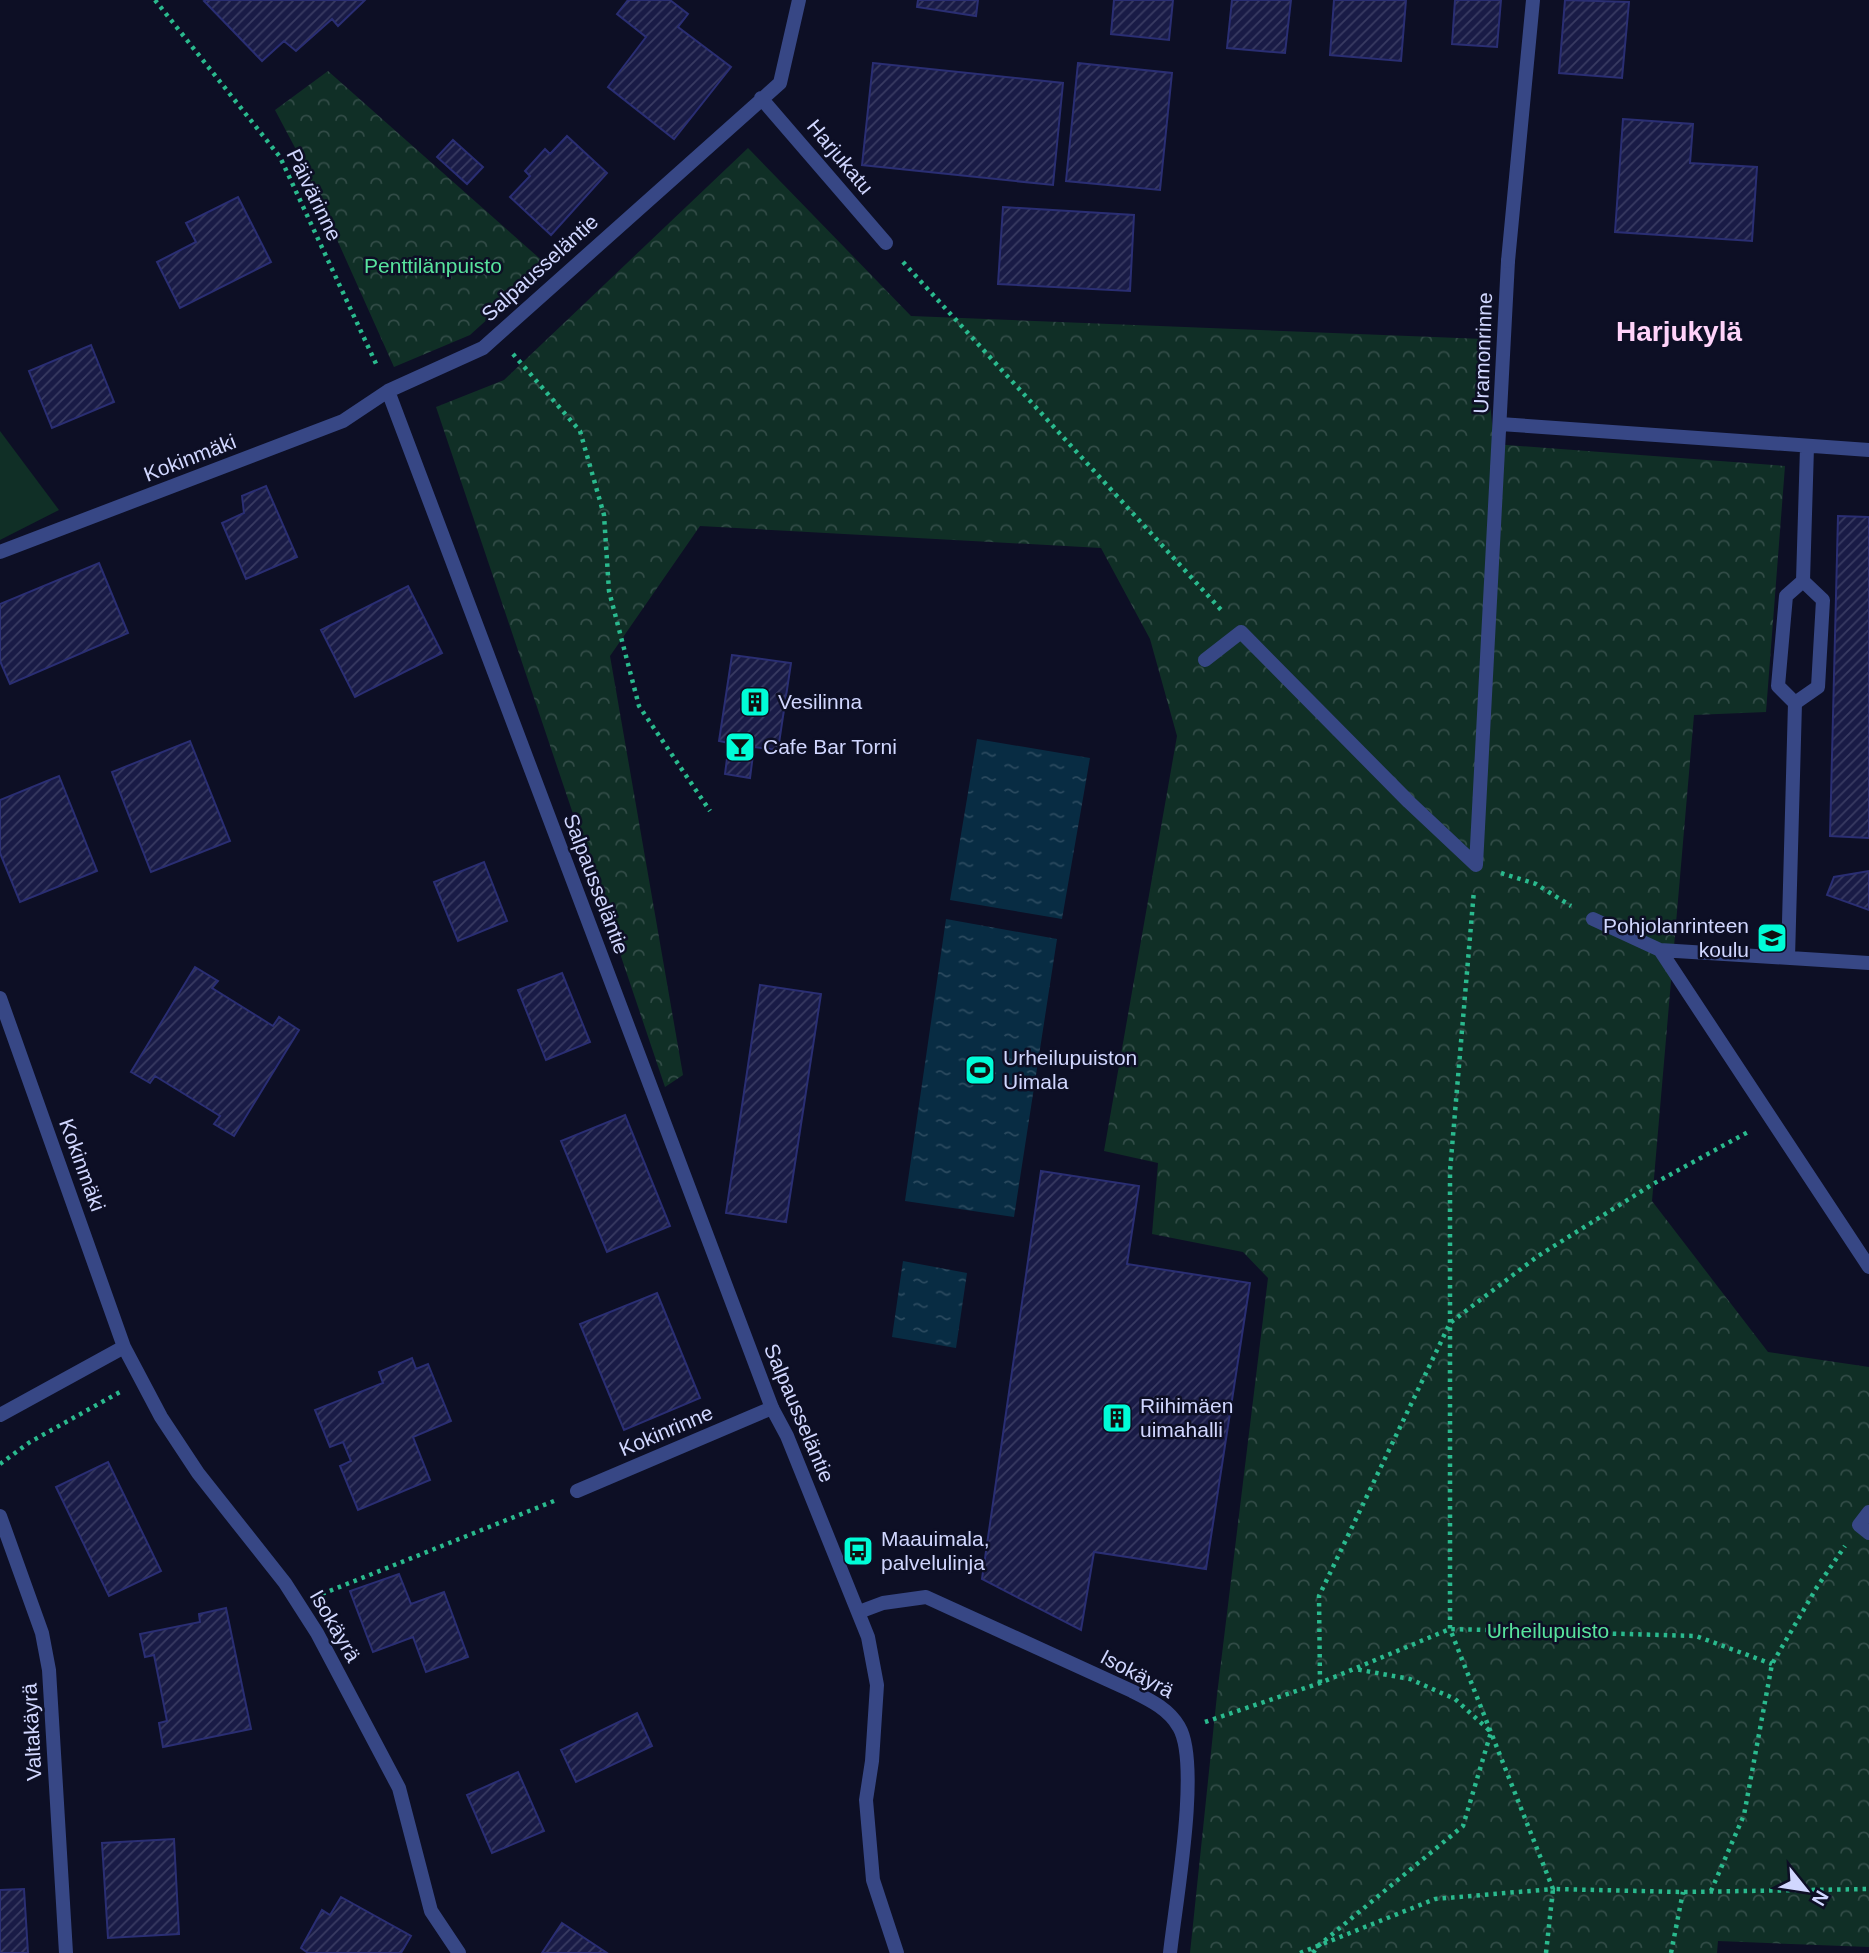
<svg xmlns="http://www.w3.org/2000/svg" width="1869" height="1953" font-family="Arial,sans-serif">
<defs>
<pattern id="forest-crowns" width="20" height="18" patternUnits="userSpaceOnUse" patternTransform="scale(1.75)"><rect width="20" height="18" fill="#102f26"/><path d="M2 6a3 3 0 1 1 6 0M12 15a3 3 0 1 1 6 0" fill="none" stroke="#324c47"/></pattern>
<pattern id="water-ripples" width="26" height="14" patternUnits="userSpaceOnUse" patternTransform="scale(1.75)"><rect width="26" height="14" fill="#082c43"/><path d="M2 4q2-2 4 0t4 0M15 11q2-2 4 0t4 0" fill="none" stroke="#2b4a5f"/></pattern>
<pattern id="building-hatch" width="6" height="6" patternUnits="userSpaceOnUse" patternTransform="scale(1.75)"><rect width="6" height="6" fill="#191b46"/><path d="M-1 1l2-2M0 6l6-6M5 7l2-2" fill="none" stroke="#393b62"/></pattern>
</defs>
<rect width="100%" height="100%" fill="#0d0f25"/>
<path fill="#102f26" d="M0,431L59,510L0,540Z"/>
<path fill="url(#forest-crowns)" d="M328,71L547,265L470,335L394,367L301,159L275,110Z
M748,148L911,316L1484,339L1494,444L1785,466L1766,712L1694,715L1652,1201L1768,1352L1869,1367V1947L1718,1941L1717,1953H1190L1217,1695L1268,1278L1243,1252L1152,1234L1158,1163L1104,1151L1177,736L1150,639L1101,548L700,526L610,656L683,1075L665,1087L436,407L504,380Z"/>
<path fill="url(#water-ripples)" d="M977,739L1090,758L1062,919L950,900Z
M946,919L1057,939L1014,1217L905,1201Z
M903,1261L967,1273L956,1348L892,1337Z"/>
<path fill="url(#building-hatch)" stroke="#2a2e73" stroke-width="2" d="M206,0H365L338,26L332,19L296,51L284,41L262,61L204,1Z
M628,0H670L688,14L678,27L731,67L674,139L608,87L646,37L617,14Z
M918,0H978L976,16L917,7Z
M1114,0H1173L1169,40L1111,34Z
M1232,0H1291L1285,53L1227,48Z
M1334,0H1406L1401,61L1330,55Z
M1455,0H1501L1497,47L1452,44Z
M1565,0L1629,2L1622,78L1559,73Z
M873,63L1063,83L1053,185L862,165Z
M1078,63L1172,73L1160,190L1066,181Z
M1623,119L1693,124L1690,163L1757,167L1752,241L1615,232Z
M567,136L607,173L551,235L510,197L530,176L525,171L545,149L550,154Z
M453,140L483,167L467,184L437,157Z
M238,197L271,262L180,308L157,262L196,242L186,223Z
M1003,207L1134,215L1130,291L998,284Z
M91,345L114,402L52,428L29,371Z
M266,486L297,557L246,579L222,523L244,513L242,496Z
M1838,516L1869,517V838L1830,836Z
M99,563L128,633L10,684L0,661V604Z
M408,586L442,653L355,697L321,630Z
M732,655L791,663L778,750L754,747L750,778L725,774L729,743L719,741Z
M190,741L230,841L151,872L112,772Z
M59,776L97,871L20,902L0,853V800Z
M484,862L507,921L458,941L434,882Z
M1869,871V910L1827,895L1834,877Z
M195,967L218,981L212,988L273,1026L279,1017L299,1030L234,1136L214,1124L220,1116L155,1076L150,1083L131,1072Z
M562,973L590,1042L546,1060L518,990Z
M760,985L821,994L786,1222L726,1213Z
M625,1115L670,1226L607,1252L561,1141Z
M1041,1171L1139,1186L1127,1264L1250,1283L1206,1569L1094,1552L1081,1630L982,1579Z
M657,1293L700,1398L624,1430L580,1324Z
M412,1358L416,1369L428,1364L451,1421L413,1437L430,1480L358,1510L340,1466L351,1461L343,1442L330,1447L315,1410L383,1383L379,1372Z
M108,1462L161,1571L109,1596L56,1487Z
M399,1574L411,1604L444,1592L468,1657L426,1672L413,1637L373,1652L350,1591Z
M226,1608L251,1729L163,1747L159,1723L167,1721L154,1655L145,1657L140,1634L200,1622L199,1614Z
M637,1713L652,1746L576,1782L561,1750Z
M518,1772L544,1831L492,1853L467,1795Z
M174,1839L179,1934L108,1938L102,1843Z
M24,1889L28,1953H0V1890Z
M341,1897L411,1936L401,1953H308L301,1948L322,1910L330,1915Z
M562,1923L607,1953H542Z"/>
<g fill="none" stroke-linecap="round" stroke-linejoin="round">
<path stroke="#2aba8e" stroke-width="4.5" stroke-dasharray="3.5 5" stroke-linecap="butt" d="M155,0L280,157L378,368
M903,262L1223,612
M513,354L580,431L604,515L609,591L639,706L710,811
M1501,873L1536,884L1571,906
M0,1464L30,1442L120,1392
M322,1594L554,1501
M1320,1683L1319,1596L1450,1323L1538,1256L1653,1184L1748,1132
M1205,1722L1320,1683L1450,1629L1696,1636L1772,1664
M1711,1891L1744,1815L1772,1664L1817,1587L1845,1546
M1300,1953L1435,1899L1553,1889L1450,1629V1171L1474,890
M1313,1953L1318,1946L1463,1826L1491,1732L1455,1699L1410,1679L1355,1669
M1546,1953L1553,1889L1683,1892L1869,1889
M1671,1953L1683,1892"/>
<path stroke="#374785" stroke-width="14" d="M1500,424L1869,450
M1205,660L1241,632L1409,802L1476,865L1508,261
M1795,703L1818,687L1823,600L1803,581
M1593,919L1660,950L1869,963
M1660,950L1869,1267
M1788,958L1795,703L1778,686L1786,596L1803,581L1807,447
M577,1491L772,1408
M1869,1512L1859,1525L1869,1533"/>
<path stroke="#374785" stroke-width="14" d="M761,98L886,243
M1508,261L1533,0
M388,391L772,1408L787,1436L868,1637L877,1685L872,1761L866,1800L873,1880L897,1953
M0,552L343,421L388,391L483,348L780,83L799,0
M0,998L124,1347L161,1417L198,1473L285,1583L317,1633L399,1788L431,1911L459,1953
M0,1415L124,1347
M0,1516L42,1633L49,1670L66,1953
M859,1612L883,1603L926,1597L1132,1691C1150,1700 1169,1709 1179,1727C1201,1764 1175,1906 1170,1953"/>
</g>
<defs>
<g id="building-square" transform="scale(1.575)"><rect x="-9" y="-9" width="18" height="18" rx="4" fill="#00fcd7" stroke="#0d0f25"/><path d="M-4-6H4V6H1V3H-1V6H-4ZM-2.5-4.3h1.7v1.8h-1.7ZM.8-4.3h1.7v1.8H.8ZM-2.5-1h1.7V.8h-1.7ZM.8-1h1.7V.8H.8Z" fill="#111"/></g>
<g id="bar-square" transform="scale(1.575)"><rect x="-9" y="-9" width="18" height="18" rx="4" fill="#00fcd7" stroke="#0d0f25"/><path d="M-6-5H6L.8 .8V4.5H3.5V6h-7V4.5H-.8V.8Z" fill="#111"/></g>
<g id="school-square" transform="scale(1.575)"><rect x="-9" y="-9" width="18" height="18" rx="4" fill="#00fcd7" stroke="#0d0f25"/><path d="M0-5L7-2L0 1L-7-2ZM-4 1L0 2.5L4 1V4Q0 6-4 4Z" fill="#111"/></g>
<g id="stadium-square" transform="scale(1.575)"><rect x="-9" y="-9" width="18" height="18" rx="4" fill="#00fcd7" stroke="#0d0f25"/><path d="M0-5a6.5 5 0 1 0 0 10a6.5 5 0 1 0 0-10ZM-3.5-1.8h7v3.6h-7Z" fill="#111"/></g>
<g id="bus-square" transform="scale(1.575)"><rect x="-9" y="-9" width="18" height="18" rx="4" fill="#00fcd7" stroke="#0d0f25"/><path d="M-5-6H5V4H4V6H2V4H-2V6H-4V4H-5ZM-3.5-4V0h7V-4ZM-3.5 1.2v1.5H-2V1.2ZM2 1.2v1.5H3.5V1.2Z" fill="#111"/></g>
</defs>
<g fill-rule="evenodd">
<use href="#building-square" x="755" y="702"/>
<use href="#bar-square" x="740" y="747"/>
<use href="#school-square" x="1772" y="938"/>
<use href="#stadium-square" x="980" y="1070"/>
<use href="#building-square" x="1117" y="1418"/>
<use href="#bus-square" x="858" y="1551"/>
</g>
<g text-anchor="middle" stroke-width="5" stroke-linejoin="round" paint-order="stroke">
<g font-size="21" fill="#d1d7ff" stroke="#0d0f25">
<text transform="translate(840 157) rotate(50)" y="7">Harjukatu</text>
<text transform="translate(314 195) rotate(64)" y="7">Päivärinne</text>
<text transform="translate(540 268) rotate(-42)" y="7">Salpausseläntie</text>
<text transform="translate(1483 353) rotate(-88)" y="7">Uramonrinne</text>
<text transform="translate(190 458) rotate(-21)" y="7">Kokinmäki</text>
<text transform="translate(596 884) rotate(69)" y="7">Salpausseläntie</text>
<text transform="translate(82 1165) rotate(70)" y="7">Kokinmäki</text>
<text transform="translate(799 1413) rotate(67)" y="7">Salpausseläntie</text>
<text transform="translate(666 1431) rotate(-23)" y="7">Kokinrinne</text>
<text transform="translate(335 1626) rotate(60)" y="7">Isokäyrä</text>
<text transform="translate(1137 1674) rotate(28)" y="7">Isokäyrä</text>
<text transform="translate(32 1732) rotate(-93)" y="7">Valtakäyrä</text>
</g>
<g font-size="21" fill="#58e49e" stroke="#0d0f25">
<text x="433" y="273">Penttilänpuisto</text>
<text x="1548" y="1638">Urheilupuisto</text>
</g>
<g font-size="21" fill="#d1d7ff" stroke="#0d0f25" text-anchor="start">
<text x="778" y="709">Vesilinna</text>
<text x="763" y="754">Cafe Bar Torni</text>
<text x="1749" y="933" text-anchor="end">Pohjolanrinteen<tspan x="1749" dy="24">koulu</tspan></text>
<text x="1003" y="1065">Urheilupuiston<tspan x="1003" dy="24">Uimala</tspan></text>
<text x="1140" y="1413">Riihimäen<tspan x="1140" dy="24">uimahalli</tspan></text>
<text x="881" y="1546">Maauimala,<tspan x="881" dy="24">palvelulinja</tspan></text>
</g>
<g font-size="28" font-weight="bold" fill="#ffd3fa" stroke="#0d0f25">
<text x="1679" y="341">Harjukylä</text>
</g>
</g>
<g transform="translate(1806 1890) rotate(120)" stroke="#0d0f25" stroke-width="5" paint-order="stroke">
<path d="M0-5L12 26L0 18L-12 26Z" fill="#d1d7ff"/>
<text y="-10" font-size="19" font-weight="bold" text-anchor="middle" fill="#d1d7ff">N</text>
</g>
</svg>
